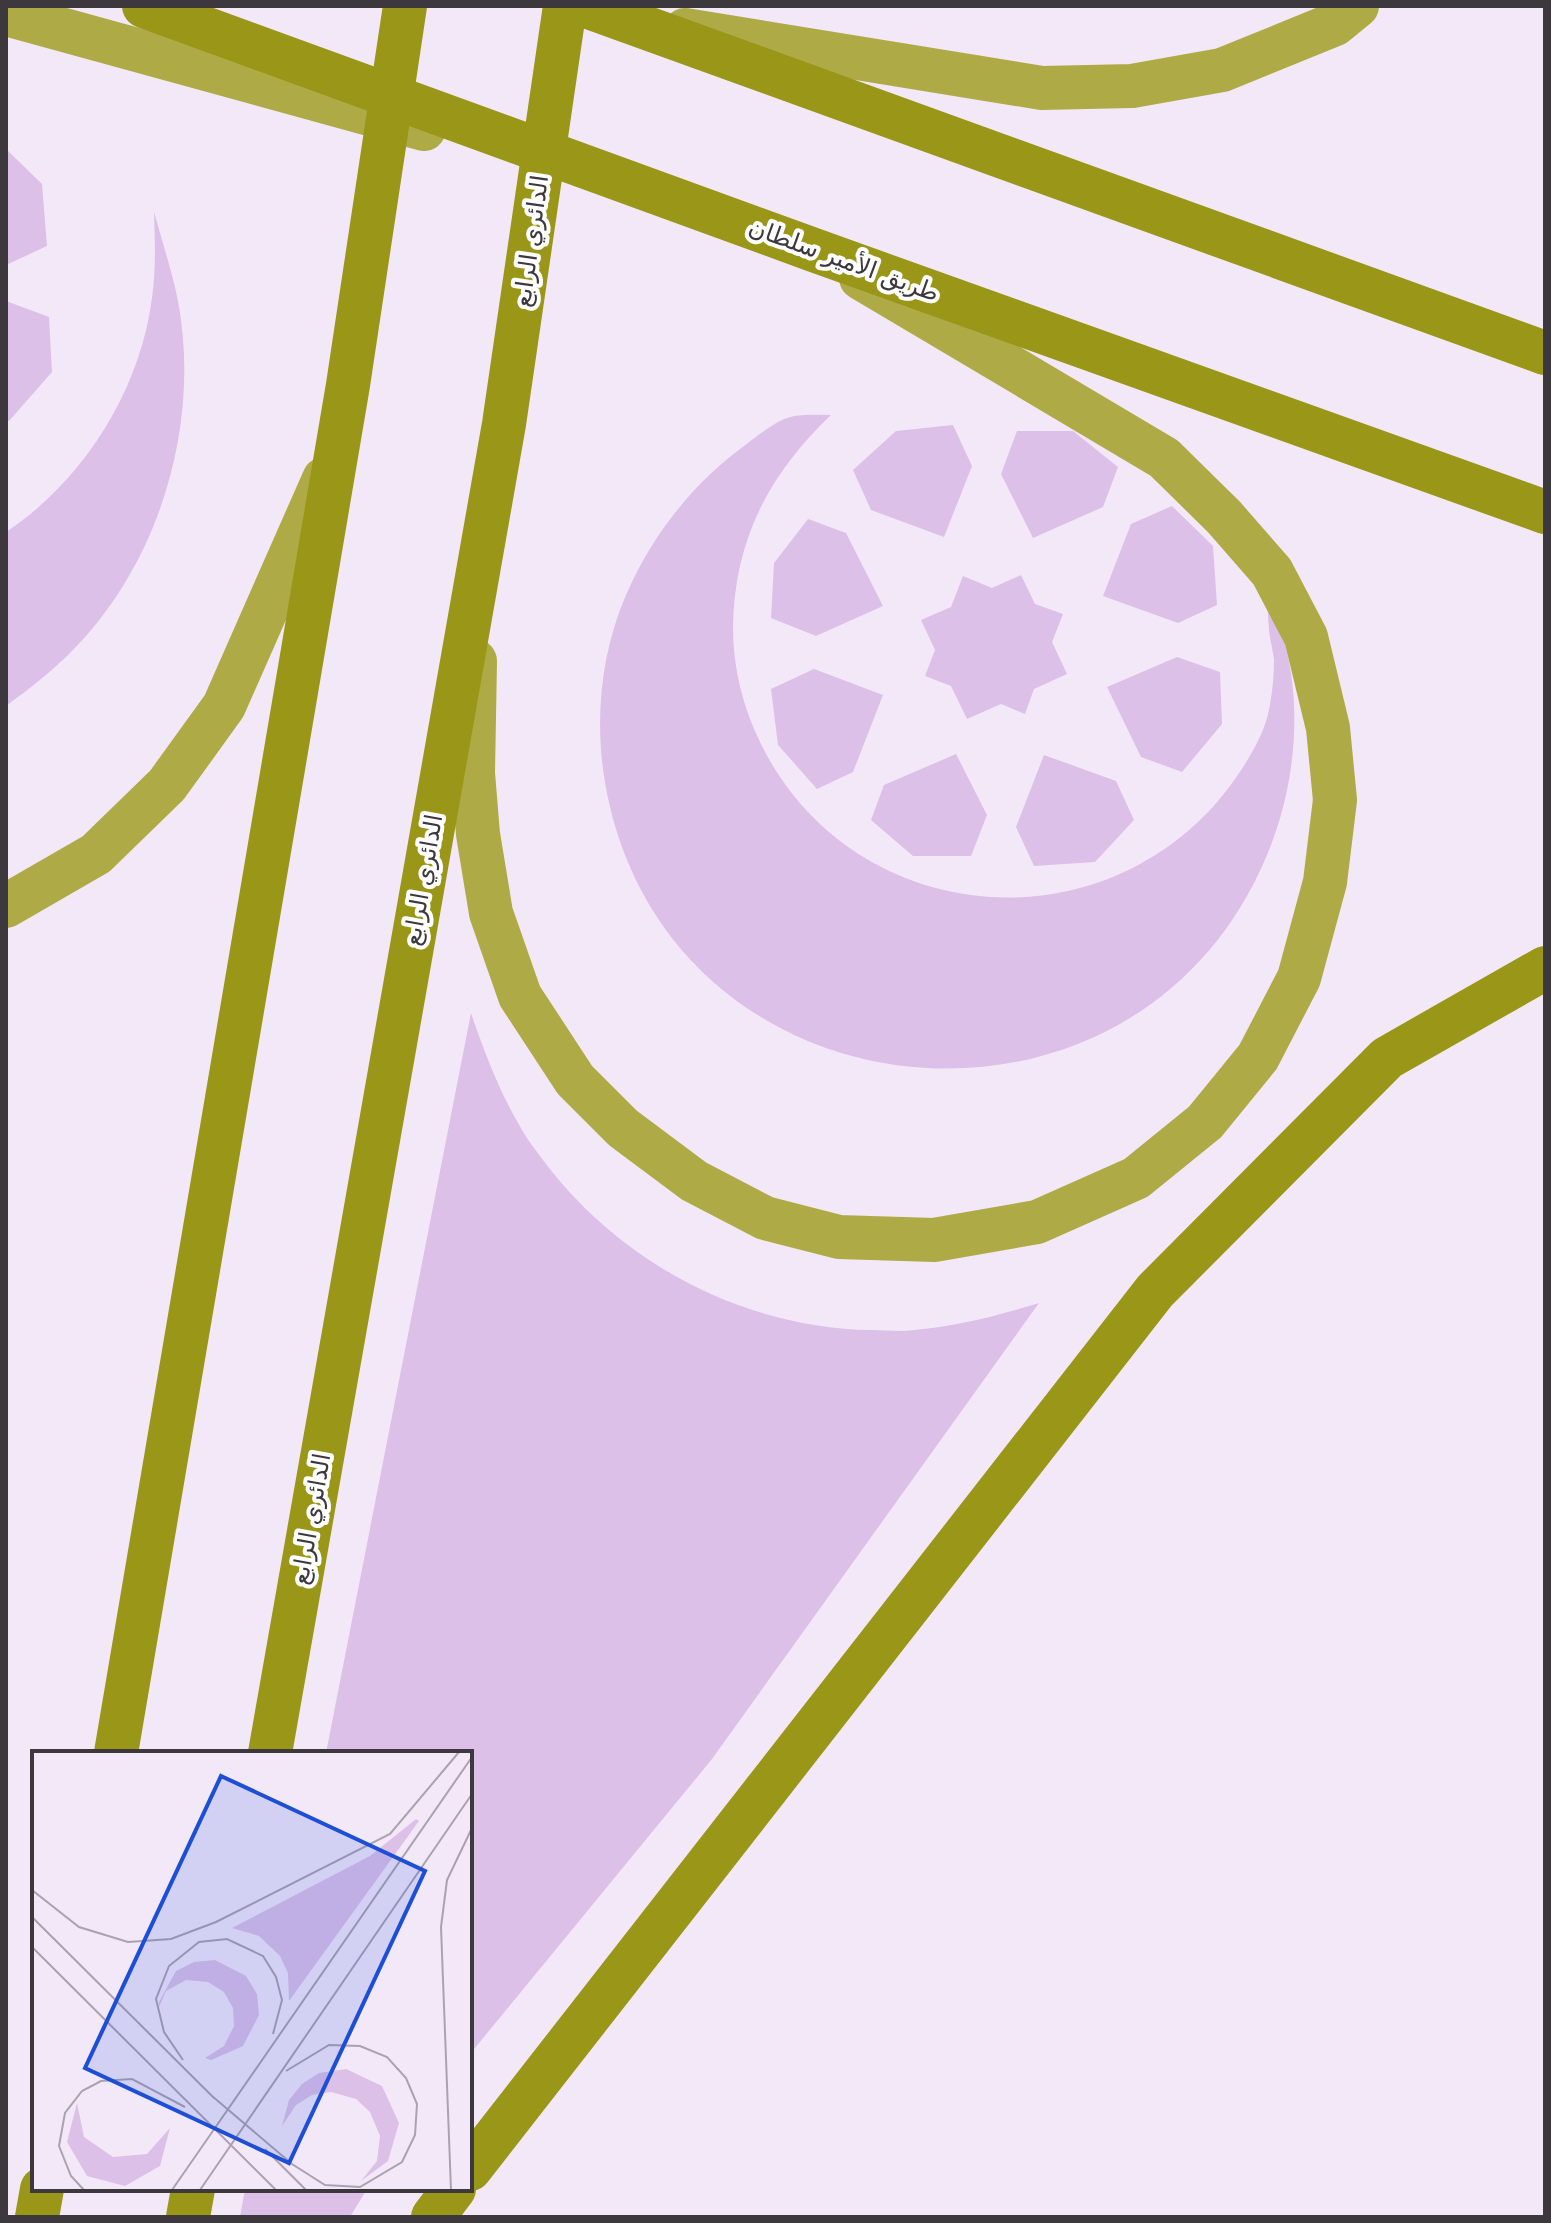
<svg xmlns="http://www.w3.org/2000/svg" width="1551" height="2223" font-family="'DejaVu Sans',Vazirmatn,sans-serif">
<rect width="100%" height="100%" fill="#f3e8f8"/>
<path fill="#dcc0e7" d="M6,149L42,184L47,246L6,265Z
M154,212C162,241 172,271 178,301C201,424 160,562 72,651C51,672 29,689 6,706V532C83,481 140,391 152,298C156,270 155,241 154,212Z
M6,301L49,317L52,372L9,421L6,420Z
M831,415C769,474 734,540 733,628C733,668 743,708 761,744C846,917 1077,950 1209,811C1231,788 1261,745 1268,714C1272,697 1274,677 1274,660C1273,650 1270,640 1269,630C1268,620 1268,610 1267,600C1272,610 1278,620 1281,630C1304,702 1296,786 1267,855C1136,1171 669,1126 606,788C594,724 600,655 626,595C653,533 694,482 748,443C760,434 776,421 790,417C802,414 818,415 831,415Z
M953,425L972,466L944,537L871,510L853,470L896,431Z
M1017,431H1073L1118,467L1103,507L1033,538L1001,474Z
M1172,506L1213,546L1217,605L1178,623L1103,596L1131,524Z
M808,519L846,533L883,606L816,636L771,618L774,563Z
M1021,575L1035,604L1063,614L1052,642L1067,674L1034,689L1025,714L1001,704L967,719L951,686L925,676L935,650L921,620L951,607L963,576L992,588Z
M1177,657L1220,672L1222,724L1182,772L1141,757L1107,687Z
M814,669L883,695L853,772L817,789L778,745L771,689Z
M956,754L987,815L971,856H913L871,820L884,785Z
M1044,755L1116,781L1134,820L1095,862L1034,866L1016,827Z
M471,1013C485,1054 500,1093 522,1130C528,1141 536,1150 543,1160C620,1263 743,1328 872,1330C886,1330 900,1332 914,1330C959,1326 996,1316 1039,1303L712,1759L470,2054V1753H326Z
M245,2189H367L350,2217H240Z"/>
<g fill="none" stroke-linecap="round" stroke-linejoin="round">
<path stroke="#aeab46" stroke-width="44" d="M6,14L424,129
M685,30L1042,88L1132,86L1222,70L1335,24L1357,6
M475,661L473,773L478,834L491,913L520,996L575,1080L623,1128L694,1181L765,1218L839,1237L934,1240L1037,1222L1136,1178L1205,1122L1258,1057L1299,978L1325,882L1335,800L1328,728L1306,637L1272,572L1224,517L1164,458L861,278
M6,906L96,854L167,785L224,706L324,479"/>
<path stroke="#9a9617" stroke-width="44" d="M144,6L811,249L1545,512
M586,6L1545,353
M116,1753L348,385L405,6
M270,1753L504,424L565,6
M470,2169L1155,1291L1387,1058L1545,968
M37,2217L42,2189
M188,2217L193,2189
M433,2217L454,2189"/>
</g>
<g text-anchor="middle" stroke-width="8" stroke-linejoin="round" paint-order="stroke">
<g font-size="24" fill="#3c383e" stroke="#fff">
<text transform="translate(531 241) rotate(-82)" y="8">الدائري الرابع</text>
<text transform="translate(844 260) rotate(20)" y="8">طريق الأمير سلطان</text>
<text transform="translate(423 880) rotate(-80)" y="8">الدائري الرابع</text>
<text transform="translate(311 1519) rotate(-80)" y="8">الدائري الرابع</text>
</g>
</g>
<g transform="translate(32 1751)">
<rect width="440" height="440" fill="#f3e8f8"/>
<path d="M384,68L387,70L257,250L256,222L248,205L227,185L200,177L338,105ZM183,209L214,225L225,243L227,264L211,295L179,309L173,307L192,295L202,275L201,257L192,241L176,231L154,229L134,240L127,256V251L144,220L162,211ZM314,318L350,335L367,372L356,410L329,430L345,410L348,385L338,361L324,348L299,341L280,344L264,354L250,375L257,349L270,333L287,322ZM45,352L52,386L81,406L115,403L138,377L128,415L93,435L55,425L35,391Z" fill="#dcc0e7"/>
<path fill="none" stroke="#aaa2ae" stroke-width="2" d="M0,139L47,176L96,191L139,188L184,171L358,83L427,1M0,166L182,347M0,196L244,439M151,309L132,281L124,248L137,215L167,191L195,188L231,205L244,226L250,249L241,283M180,345L260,413L293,434L328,436L370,411L383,384L385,353L374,327L355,306L328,295L297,294L254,320M233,398L274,439M52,439L39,425L27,395L33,362L50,340L69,330L100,328L153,356M140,439L440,6M168,439L440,43M419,439L409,176L415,129L440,77"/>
<path fill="#1d4ed8" fill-opacity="0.15" stroke="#1d4ed8" stroke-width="4" d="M189,25L393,120L257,412L53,317Z"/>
<rect width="440" height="440" fill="none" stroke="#3c383e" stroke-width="4"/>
</g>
<rect width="1551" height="2223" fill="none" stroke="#3c383e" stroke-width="16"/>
</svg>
